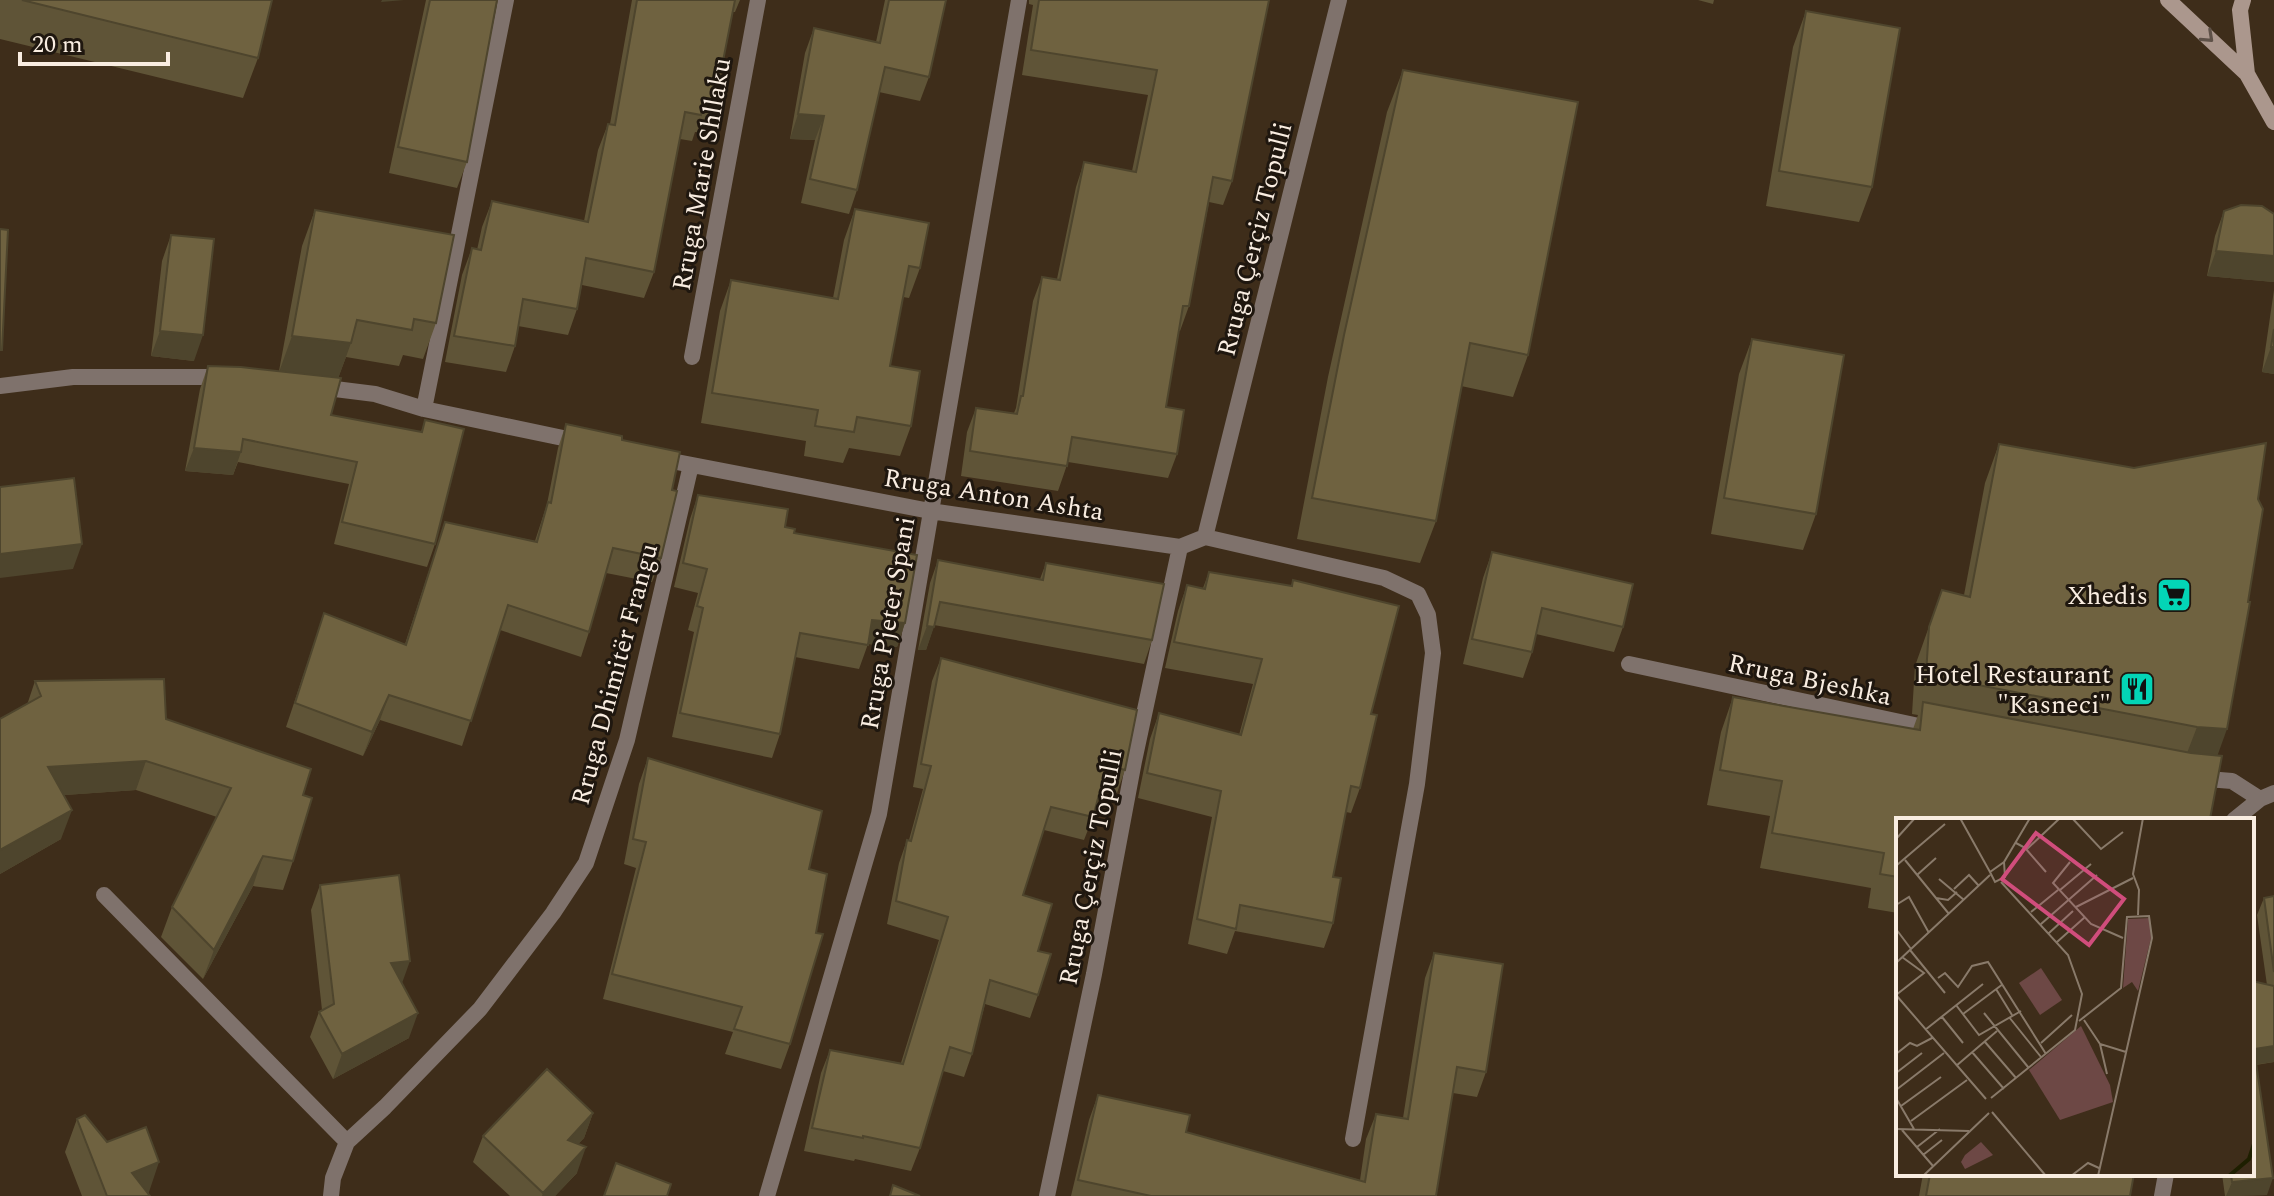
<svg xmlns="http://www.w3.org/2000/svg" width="2274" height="1196" font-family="Spectral,serif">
<rect width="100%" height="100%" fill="#3e2d1a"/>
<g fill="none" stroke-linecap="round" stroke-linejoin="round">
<path stroke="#7f726c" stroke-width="16" d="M692,357L758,0
M0,386L73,377H225
M319,387L375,394L424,409L582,442
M424,409L506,0
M656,458L930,511L1180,547L1205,537L1384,578L1418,594L1428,615L1433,653L1417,784L1353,1139
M1205,537L1339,0
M1629,664L1933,729
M2195,778L2232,781L2260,799
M2234,820L2260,799L2274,793
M104,895L347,1142
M331,1196L333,1178L347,1142L385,1107L480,1009L553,913L586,863L627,740L691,465
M767,1196L879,814L1019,0
M1047,1196L1094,974L1134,761L1180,547
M2162,1196L2166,1174"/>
<path stroke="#ab978d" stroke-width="16" d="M2168,0L2247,74
M2243,0L2240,10L2247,74L2274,122"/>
</g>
<path fill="#5f5437" d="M0,0H272L258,58L243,98L0,39Z
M426,0H497L467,162L457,188L389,173Z
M632,0H740L735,12H732L714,107L705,133L695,132L692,141L680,139L654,272L644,298L582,285L577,309L568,335L518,326L515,346L506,372L445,362L462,275L472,248L477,250L482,227L492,201L584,221L598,150L608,124H610Z
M885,0H946L929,77L920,101L879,92L857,190L849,214L801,203L815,140L790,139L805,53L814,28L876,42Z
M1029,0H1269L1232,181L1223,205L1209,202L1189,306L1180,331H1179L1166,407L1177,454L1168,478L1068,462L1058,491L961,476L967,432L976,408L1014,413L1016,408L1033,301L1042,277L1057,279L1076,187L1084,162L1132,171L1148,95L1022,75L1033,5L1029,4Z
M1698,0H1714L1713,4Z
M1806,11L1872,187L1859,222L1766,206L1793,47Z
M1403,70L1528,355L1513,397L1461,386L1436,521L1420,563L1297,539L1328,377L1387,112Z
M855,209L920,268L909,298L903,297L890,366L911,426L900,456L849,448L843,463L804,456L806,441L701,423L720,311L731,280L833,298L844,240Z
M315,210L436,323L423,359L403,355L399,366L346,357L338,378L331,415L421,432L425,420L435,544L427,567L334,544L349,484L238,462L233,475L185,471L200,389L208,366L279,371L302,246Z
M2224,211L2274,214V282L2207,276L2215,236Z
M171,235L194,361L151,356L162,261Z
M2274,290V374L2262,372Z
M1752,339L1816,514L1803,550L1711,534L1739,374Z
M566,424L622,440L672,490L661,558L652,582L606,573L589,632L581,657L500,630L462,746L380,720L363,756L286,727L324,613L405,644L445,522L535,541L547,504L558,448Z
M1999,444L2218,756H2222L2210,820H1898V913L1868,908L1871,888L1760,868L1770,816L1707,805L1721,732L1733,697L1913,729L1918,715L1912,714L1915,666L1942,590L1964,595L1985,483Z
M698,495L785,527L794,533L905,623L897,647L868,644L859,669L795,657L780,734L772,758L672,737L694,632L688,630L698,593L674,587L690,519Z
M1492,552L1623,627L1614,652L1536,634L1532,652L1523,678L1463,664L1483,578Z
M938,560L1040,579L1046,563L1152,640L1144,664L934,625L926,650H918L930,583Z
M1209,572L1291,586L1293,580L1371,714L1360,788L1351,813L1346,812L1333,877V923L1324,948L1235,931L1227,954L1188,944L1212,817L1138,798L1150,739L1159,713L1239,735L1253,684L1165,668L1178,611L1187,585L1203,588Z
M941,658L1125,770L1117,793L1101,788L1093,817L1084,840L1044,830L1023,895L1038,951V995L1030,1018L985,1004L972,1054L964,1077L943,1071L920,1148L911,1171L855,1159L854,1161L804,1151L821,1073L830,1050L901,1063L939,940L887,924L899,863L907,840H909L923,789L913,787L932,681Z
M35,681L166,719L303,795L293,861L283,890L253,886L203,979L161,937L172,907L217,817L136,790L64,795L61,839L0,874V719L27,705Z
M648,758L809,869L790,1044L781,1069L725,1054L733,1032L603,999L636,868L624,864L639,784Z
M320,885L402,983L409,1038L333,1079L310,1037L319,1012L322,1010L311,910Z
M2274,896V1062L2256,1065L2267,1195L2225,1196L2222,1174H2252V981L2267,985L2257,915L2264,898Z
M1434,953L1486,1072L1477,1097L1453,1093L1436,1196H1071L1089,1120L1098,1095L1186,1132L1360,1180L1366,1139L1376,1114L1403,1118L1425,978Z
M593,1113L584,1138L578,1144L577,1173L555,1196H510L473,1162L483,1136Z
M77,1119L148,1194L150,1196H82L65,1152Z
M1923,1174H2134L2130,1196H1919Z"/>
<path fill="#4e452d" d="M382,0H404L381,2Z
M798,114L824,116L815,140L790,139Z
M2216,251L2274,256V282L2207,276Z
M160,331L203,335L194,361L151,356Z
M292,336L351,343L338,379L279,372Z
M2271,347H2274V374L2262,372Z
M194,448L241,452L233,475L185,471Z
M82,544L73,569L0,578V554Z
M872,620L905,623L897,647L863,643Z
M927,626L934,627L926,650H918Z
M389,695L380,720L363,756L372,732Z
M2197,727L2227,729L2213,768L2182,766Z
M146,761L136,790L38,797L48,767Z
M72,810L61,839L0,874V850Z
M263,856L253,886L203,979L214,950Z
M410,961L401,986L391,963Z
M418,1013L409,1038L333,1079L342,1054Z
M2274,1046V1062L2252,1065L2254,1049Z
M593,1113L584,1138L558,1166L568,1140Z
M586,1147L577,1173L555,1196H542L543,1193Z
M159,1162L148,1195L132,1173Z
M2273,1178L2267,1195L2226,1196L2232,1182Z"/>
<path fill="#6f6240" stroke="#4e452d" stroke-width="2" d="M22,0H272L258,58Z
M430,0H497L467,162L398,147Z
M637,0H735L714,107L703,106L701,115L685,112L654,272L586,258L577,309L523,299L515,346L454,336L472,248L481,250L492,201L588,222L608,124L615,125Z
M889,0H946L929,77L885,67L857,190L810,179L824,116L798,114L814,28L880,43Z
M1039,0H1269L1232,181L1213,177L1189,306H1183L1166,407L1184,410L1177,454L1072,437L1067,466L970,451L976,408L1017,414L1021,396H1023L1042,277L1060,280L1084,162L1136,172L1157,70L1031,50Z
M1806,11L1900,28L1872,187L1779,171Z
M1403,70L1578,102L1528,355L1470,343L1436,521L1312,498L1344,335Z
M2241,205L2262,206L2274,214V256L2216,251L2224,211Z
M855,209L929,223L920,268L909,266L890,366L920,371L911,426L857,417L854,432L815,426L818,410L712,393L731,280L838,299Z
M315,210L454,235L436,323L414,319L412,330L357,320L351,343L292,336Z
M0,229L8,230L2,350H0Z
M171,235L214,239L203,335L160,331Z
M2274,329V347H2271Z
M1752,339L1844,355L1816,514L1724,498Z
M208,366L241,367L341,378L331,415L422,432L425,420L464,429L435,544L342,522L357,462L243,439L241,452L194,448Z
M566,424L622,436V440L680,452L672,490L677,491L661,558L613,548L589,632L508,605L471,721L389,695L372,732L295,703L324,613L406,645L445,522L537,542L548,502L551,503Z
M2266,443L2258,499L2263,509L2248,602H2250L2227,729L2197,727L1926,675L1929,627L1942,590L1970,597L1999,444L2134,468Z
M74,478L82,544L0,554V487Z
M698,495L788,509L785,527L795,529L794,533L917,555L905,623L872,620L868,645L800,633L780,734L680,713L703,608L697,606L707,569L683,563Z
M1492,552L1633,584L1623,627L1542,608L1532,652L1472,639Z
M938,560L1043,580L1046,563L1164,584L1152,640L940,602L934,627L927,626Z
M1209,572L1292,586L1293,580L1399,606L1371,714L1377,715L1360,788L1351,786L1333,877L1341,878L1333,923L1240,905L1236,929L1197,919L1221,791L1147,773L1159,713L1241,735L1262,659L1174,642L1187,585L1205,589Z
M941,658L1137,710L1125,770L1107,765L1093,817L1051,807L1023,895L1052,904L1038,951L1051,954L1038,995L990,980L972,1054L950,1047L920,1148L863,1136V1138L812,1128L830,1050L903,1064L948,917L896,901L907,840L911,841L931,766L921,764Z
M164,679L166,719L311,769L303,795L312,798L293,861L263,856L214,950L172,907L231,788L146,761L48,767L72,810L0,850V719L41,696L35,681Z
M1733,697L1920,730L1923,702L2191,753L2222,756L2210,819H2199L2198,820H1898V877L1880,874L1884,853L1772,833L1782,781L1720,770Z
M648,758L822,811L809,869L827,874L816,933L823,934L790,1044L734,1029L742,1007L612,974L646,842L633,839Z
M399,875L410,961L391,963L418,1013L342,1054L319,1012L334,1004L320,885Z
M2274,896V972L2264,898Z
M1434,953L1503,964L1486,1072L1457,1067L1436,1196H1151L1078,1180L1098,1095L1190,1115L1186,1132L1365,1182L1376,1114L1408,1119Z
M2252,981L2274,986V1046L2254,1049L2273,1178L2232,1182L2231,1174H2252Z
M547,1069L593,1113L568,1140L586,1147L543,1193L483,1136Z
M85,1115L107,1142L146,1127L159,1162L132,1173L150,1196H107L77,1119Z
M616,1163L671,1184L667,1196H604Z
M1930,1174H2134L2130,1196H1926Z
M893,1185L920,1196H890Z"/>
<defs><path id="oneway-chevron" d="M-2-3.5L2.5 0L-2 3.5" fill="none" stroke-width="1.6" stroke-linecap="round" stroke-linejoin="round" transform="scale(2)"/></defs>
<use stroke="#5e5148" href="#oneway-chevron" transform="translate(2208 37) rotate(43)"/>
<defs>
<g id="supermarket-square" transform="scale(1.8)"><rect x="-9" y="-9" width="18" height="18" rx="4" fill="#03d5b6" stroke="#1f170f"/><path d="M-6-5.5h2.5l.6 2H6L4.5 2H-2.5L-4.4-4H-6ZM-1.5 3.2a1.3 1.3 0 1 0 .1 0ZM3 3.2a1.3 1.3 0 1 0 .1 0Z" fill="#111"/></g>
<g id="restaurant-square" transform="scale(1.8)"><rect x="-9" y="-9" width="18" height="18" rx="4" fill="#03d5b6" stroke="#1f170f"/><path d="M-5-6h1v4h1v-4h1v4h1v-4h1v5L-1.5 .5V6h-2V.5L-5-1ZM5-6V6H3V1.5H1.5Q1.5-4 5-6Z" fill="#111"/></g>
</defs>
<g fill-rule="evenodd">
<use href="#supermarket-square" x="2174" y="595"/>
<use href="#restaurant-square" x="2137" y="689"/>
</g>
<g text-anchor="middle" stroke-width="6" stroke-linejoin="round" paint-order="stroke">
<g font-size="26" fill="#f9ede1" stroke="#1f170f">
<text transform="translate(701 174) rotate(-80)" y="9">Rruga Marie Shllaku</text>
<text transform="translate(1254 239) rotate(-76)" y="9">Rruga Çerçiz Topulli</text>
<text transform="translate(994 494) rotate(9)" y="9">Rruga Anton Ashta</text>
<text transform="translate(887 623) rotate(-80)" y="9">Rruga Pjeter Spani</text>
<text transform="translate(614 674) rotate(-75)" y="9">Rruga Dhimitër Frangu</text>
<text transform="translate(1810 679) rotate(12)" y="9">Rruga Bjeshka</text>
<text transform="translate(1090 867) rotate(-79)" y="9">Rruga Çerçiz Topulli</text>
</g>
<g font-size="26" fill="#f9ede1" stroke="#1f170f" text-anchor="end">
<text x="2148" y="604">Xhedis</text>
<text x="2111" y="683">Hotel Restaurant<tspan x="2111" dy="30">"Kasneci"</tspan></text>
</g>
</g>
<g transform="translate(1896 818)">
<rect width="358" height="358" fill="#3e2d1a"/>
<path d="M254,100L255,120L242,173L236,164L227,170L232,101ZM85,324L97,337L69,351L65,344L69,337Z" fill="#6d4845"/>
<path d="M185,208L214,267L217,284L164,302L133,252Z" fill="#6d4845"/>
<path d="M145,150L166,182L144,197L123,165Z" fill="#6d4845"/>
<path fill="none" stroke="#1e1f00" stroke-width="4" d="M333,358L353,341L358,326"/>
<path fill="none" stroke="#897a6a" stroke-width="2" d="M64,0L94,54M176,0L205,31L227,14M0,21L19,0M120,25L131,31L164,0M130,31L150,54M9,42L53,96M108,44L109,59L99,64L94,54L108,44L134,0M174,44L157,65L195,106L227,120M1,47L49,6M21,57L40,40M43,61L68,82M58,71L73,57L83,68M164,72L195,46M40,80L52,82L61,74M0,87L13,79L33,115M180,89L237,60M135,94L162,72M242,97L243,72L237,56L247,0M145,106L201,57M0,111L15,131M153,115L177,93M161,124L189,99M14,132L49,175M0,145L94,57M42,160L49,155L62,169L76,148L92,144L150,236M100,171L116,197M0,177L28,155L6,139M0,177L90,281M60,187L83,217L125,193M88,195L132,249M67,196L107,166M46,199L67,225M113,199L145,239M188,202L204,226L230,234M183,203L225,170L231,99L253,98L256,120L202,358M29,212L87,166M89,224L120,260M145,225L176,197M204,226L211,256M76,234L108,271M0,236L14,225L21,228L36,220M60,248L101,213M0,255L26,235M0,272L48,235M0,280L18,311M95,280L179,212L186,176L172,137L105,64M5,288L45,259M96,294L150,358M15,303L71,262M0,311L73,313M6,312L37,348M21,329L44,311M27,337L46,322M27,358L93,295M175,358L192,345L203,350"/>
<path fill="#d04d7c" fill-opacity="0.15" stroke="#d04d7c" stroke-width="4" d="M140,15L228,81L193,127L106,61Z"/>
<rect width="358" height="358" fill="none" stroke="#f9ede1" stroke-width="4"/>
</g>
<path d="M20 52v12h148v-12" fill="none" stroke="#f9ede1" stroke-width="4"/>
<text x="32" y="52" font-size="24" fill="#f9ede1" stroke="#1f170f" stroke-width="6" paint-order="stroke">20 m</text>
</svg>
